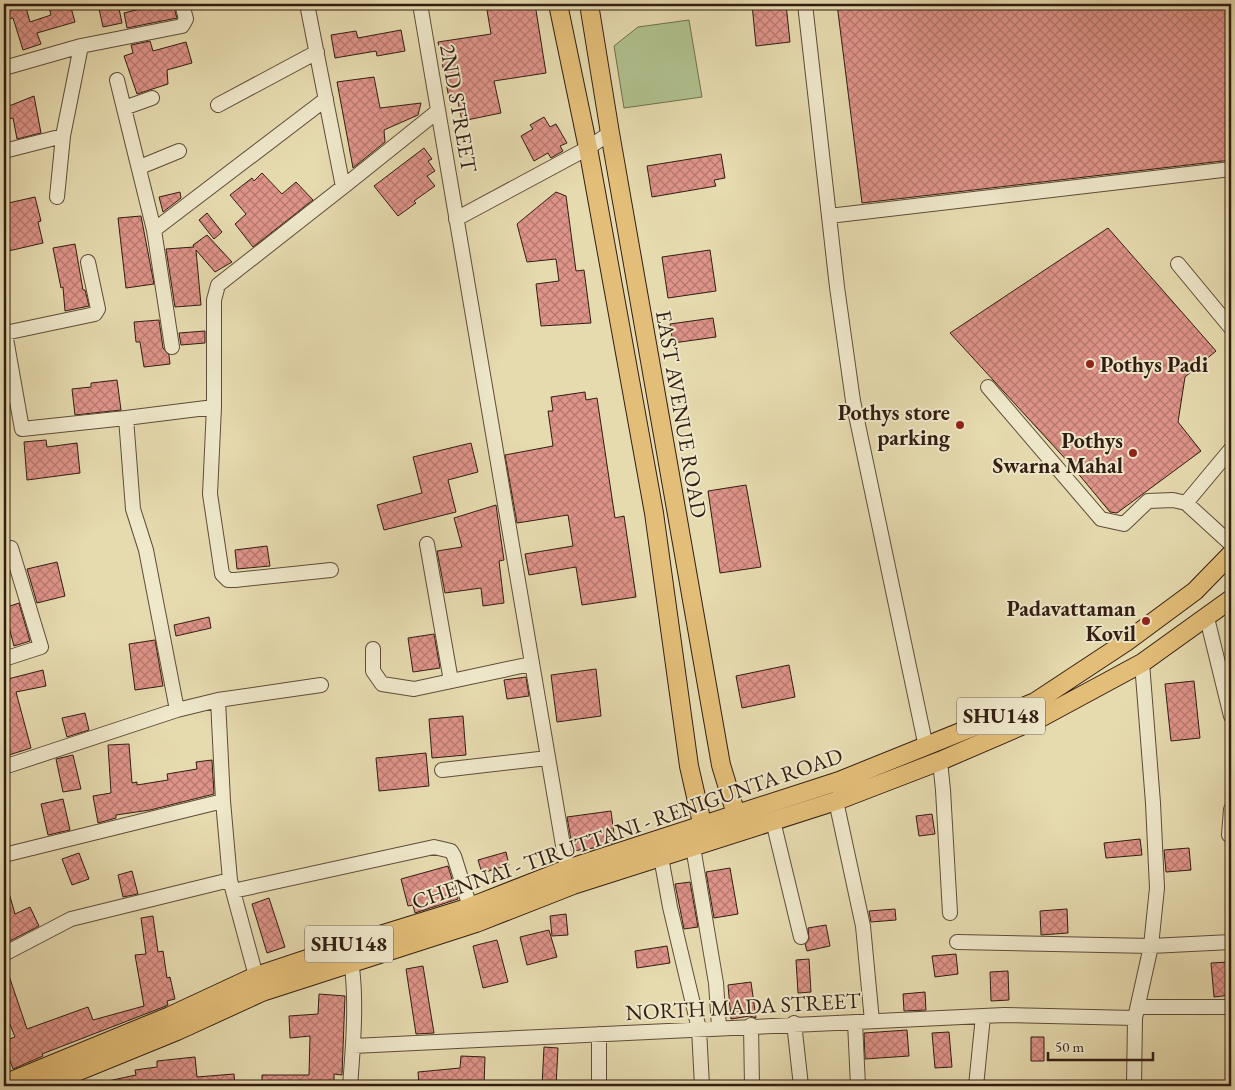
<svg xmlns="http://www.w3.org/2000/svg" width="1235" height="1090" font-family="'EB Garamond',serif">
<defs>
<pattern id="building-cross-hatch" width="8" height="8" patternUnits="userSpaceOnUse" patternTransform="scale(1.25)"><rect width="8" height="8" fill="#df9489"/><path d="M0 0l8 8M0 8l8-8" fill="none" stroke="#b5786f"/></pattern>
</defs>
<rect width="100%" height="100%" fill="#e6dbaf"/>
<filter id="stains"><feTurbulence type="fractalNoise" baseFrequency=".004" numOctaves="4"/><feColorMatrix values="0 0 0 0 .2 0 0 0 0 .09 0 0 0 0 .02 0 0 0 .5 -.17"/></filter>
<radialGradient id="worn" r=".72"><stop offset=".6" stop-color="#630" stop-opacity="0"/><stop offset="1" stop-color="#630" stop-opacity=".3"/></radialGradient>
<path fill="#b0c18f" stroke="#716f50" d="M689,20L702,97L624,108L614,46L638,27Z"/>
<path fill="url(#building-cross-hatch)" stroke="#321d12" d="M17,4H25L30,22L51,15L48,4H70L75,22L37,33L41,44L23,50L13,18L7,19L4,8Z
M98,4H118L122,23L103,27Z
M143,4H173L177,18L127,28L124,13L144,8Z
M486,4H535L546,73L494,81L501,113L462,121L457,97L449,98L438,42L491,34Z
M752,4H786L790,42L756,46Z
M837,4H1231V160L862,203Z
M401,30L405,51L377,56L376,51L335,58L331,35L356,31L358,38Z
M150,41L153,51L186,42L192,63L167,70L168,84L137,94L124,56L133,53L131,45Z
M374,77L380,108L421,103L418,115L384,130L385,142L353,168L337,82Z
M34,96L41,133L17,139L13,118L4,120V108Z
M544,117L550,127L556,124L567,143L560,146L563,151L551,158L548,153L534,161L521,136L533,129L530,125Z
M424,148L432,159L428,161L435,171L427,176L435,186L414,201L416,203L398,216L374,186Z
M721,154L725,178L714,180L716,186L652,197L647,166Z
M262,173L282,194L296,182L313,200L253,247L235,224L246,214L230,195L252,178L254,181Z
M180,192L181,198L163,212L159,197Z
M556,192L566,196L576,271L584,270L591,323L541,326L536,284L559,281L556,259L527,262L517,224Z
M35,197L41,221L38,222L43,243L4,252V204Z
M207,213L222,232L214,239L199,220Z
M141,216L154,284L126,288L118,218Z
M1108,228L1216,351L1185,377L1178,422L1201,451L1117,513L1110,512L1071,465L950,333Z
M207,235L232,262L215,272L196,250L201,305L175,307L166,249L194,247L193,245Z
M75,244L83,290H85L89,306L65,311L63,287L61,288L53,248Z
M710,250L716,291L668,298L662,257Z
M713,318L716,337L673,343L670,324Z
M159,320L163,348L169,355L170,364L144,367L140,342H136L134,322Z
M205,331V343L181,345L179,333Z
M117,380L121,410L75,415L72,389L91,387V383Z
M585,392L586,400L597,398L615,518L624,516L636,597L582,605L576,567L529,575L525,554L573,546L568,515L517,523L505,455L553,446L548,411H553L551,397Z
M46,440L47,447L77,443L80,473L27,480L24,442Z
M471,443L478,472L448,480L456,512L384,530L377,505L422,493L413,457Z
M746,485L761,567L720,573L708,491Z
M496,505L504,560L499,561L504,603L483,606L481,588L445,593L437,551L462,547L454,518Z
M267,546L270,566L237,569L235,550Z
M57,562L65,596L37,603L27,569Z
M19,603L30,641L14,646L4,608Z
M209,617L211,628L176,636L174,625Z
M434,634L440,668L413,672L408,638Z
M155,640L163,686L135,690L129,644Z
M789,665L795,697L742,708L736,676Z
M596,669L601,716L557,722L551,675Z
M43,670L46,686L16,692L31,748L9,755L4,736V680Z
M526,677L529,696L507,699L504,680Z
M1194,681L1200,738L1171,741L1165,684Z
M85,713L89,730L67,737L62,718Z
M463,716L466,755L432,758L429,719Z
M129,744L132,783L137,782V785L168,780L167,774L197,769L196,762L212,760L214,794L150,810L116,815V818L98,823L93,796L111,793L108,745Z
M426,753L429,786L379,791L376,758Z
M73,755L81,789L63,792L56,759Z
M63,799L70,830L48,835L41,804Z
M611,811L615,842L600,847L573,851L567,817Z
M932,814L935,834L919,836L916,816Z
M1140,839L1142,855L1106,858L1104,843Z
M1189,848L1191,870L1166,872L1164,850Z
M506,852L509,865L482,873L478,860Z
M79,853L89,879L72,885L62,859Z
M448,866L458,899L415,913L413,905L408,906L401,879Z
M730,868L738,914L714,918L706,872Z
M132,871L138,894L123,897L118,875Z
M690,882L698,927L684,929L675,884Z
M4,886H7L15,914L30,907L39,926L4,944Z
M269,898L285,947L267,953L252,904Z
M895,909L896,920L871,922L869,911Z
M1067,909L1068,933L1041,935L1040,911Z
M566,914L568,935L552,936L550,916Z
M153,916L158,952L163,951L167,978L170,977L175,999L167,1001L168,1005L166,1006L42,1054L43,1056L13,1069L4,1045V1041L15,1037L7,1017L4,1018V967H6L27,1029L88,1007L93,1020L144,1006L135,955L146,954L141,918Z
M826,925L830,946L807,951L805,944L809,939L808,928Z
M549,930L557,957L527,965L520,937Z
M497,940L508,982L483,988L473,946Z
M667,946L670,963L637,968L635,951Z
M956,954L958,974L935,977L932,956Z
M809,959L811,992L798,993L796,960Z
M1228,962L1231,995L1214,997L1211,963Z
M423,966L434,1033L416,1034L406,969Z
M1008,971L1009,1000L991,1001L990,972Z
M751,982L756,1018L750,1016L731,1019L728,985Z
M925,992L926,1010L904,1011L903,994Z
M319,994L345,996L342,1075L334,1074V1086H262V1075H309L310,1036L290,1038L289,1016L318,1014Z
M907,1030L909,1056L865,1059L864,1033Z
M949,1032L952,1067L935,1068L932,1033Z
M1031,1037H1044V1061H1031Z
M544,1047L558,1048L556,1086H542Z
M461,1056L485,1057L484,1086H460V1082L419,1085L418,1072L460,1068Z
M195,1057L197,1077L234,1074L235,1086H108V1081L136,1075L135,1070L157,1067V1061Z"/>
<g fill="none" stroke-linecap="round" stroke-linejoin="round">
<g stroke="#5f4c39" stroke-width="16">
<path id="minor" d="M307,4L343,187L438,111
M420,4L567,869
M805,4L837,287L853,401L926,747
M4,68L81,46
M117,80L154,230L172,347
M218,105L317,52
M124,108L152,98
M63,136L81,46L182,26L186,19L182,4
M4,151L63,136L57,197
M140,167L179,151
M829,216L1231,169
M456,219L588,148L610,133
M154,230L326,99
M88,262L98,309L95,314L5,333L22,429L126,418
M1178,264L1231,328
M988,387L1101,519L1124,524L1148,501L1173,500L1186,503L1231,544
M1186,503L1231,449
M427,544L451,681
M331,570L235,580H228L222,574L210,494L214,407V300L218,285L343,187
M1207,618L1231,716
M373,649V671L382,684L414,689L531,664
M4,659L41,647L11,548
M218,700L223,801
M177,710L146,550L133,509L126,418L214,407
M940,761L943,790L950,913
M4,767L177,710L218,700L321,685
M442,770L548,758
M836,801L863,926L872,1021
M1231,809L1229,835H1231
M773,821L801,937
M693,847L716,983L719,1027
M4,855L223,801L230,880L256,976
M661,857L670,907L699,1029L702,1086
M233,891L434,847L451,851L454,856L470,907
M957,942L1151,946L1231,942
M347,945C359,980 353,1049 350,1086
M4,954L71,919L230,880
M1138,1007H1231
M855,1022L858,1086
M794,1023L801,1086
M751,1025L752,1086
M353,1046L1004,1015L1135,1018
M599,1086V1034
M976,1086L983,1016
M1134,1086L1135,1018L1151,946L1157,888L1153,803L1142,663"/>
</g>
<g stroke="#321d12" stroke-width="20">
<path id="major" d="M558,4L588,148L654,513L689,766L705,836
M589,4L610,133L721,765L739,824
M4,1084L170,1016L256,976L364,940L470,907L567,869L839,781L1035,702L1126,642L1195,591L1231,554
M42,1086L177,1031L262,992L476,923L573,885L836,801L940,761L1042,717L1142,663L1231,599"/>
</g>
<use href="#minor" stroke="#efe8cb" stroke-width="14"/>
<use href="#major" stroke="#e3be78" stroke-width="18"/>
</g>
<g fill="#8f2418" stroke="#efe8cb" stroke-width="2">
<circle cx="1090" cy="364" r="5"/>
<circle cx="960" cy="425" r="5"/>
<circle cx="1133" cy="453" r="5"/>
<circle cx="1146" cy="621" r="5"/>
</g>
<g text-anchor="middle" stroke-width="4" stroke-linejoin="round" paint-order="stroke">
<g fill="#efe8cb" stroke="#6b5a4a" stroke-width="1">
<rect x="957" y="697.5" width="88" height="37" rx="4"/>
<rect x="305" y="925.5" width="88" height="37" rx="4"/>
</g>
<g font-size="21" font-weight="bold" fill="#321d12">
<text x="1001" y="723">SHU148</text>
<text x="349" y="951">SHU148</text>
</g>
<g font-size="22" fill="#321d12" stroke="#efe8cb">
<text transform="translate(459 108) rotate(80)" y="8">2ND STREET</text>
<text transform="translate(682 414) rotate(80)" y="8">EAST AVENUE ROAD</text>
<text transform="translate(627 828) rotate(-19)" y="8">CHENNAI - TIRUTTANI - RENIGUNTA ROAD</text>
<text transform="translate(743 1006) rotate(-3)" y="8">NORTH MADA STREET</text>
</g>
<g font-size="22" font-weight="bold" fill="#321d12" stroke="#efe8cb" text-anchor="end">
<text x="1100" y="372" text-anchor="start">Pothys Padi</text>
<text x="950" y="420">Pothys store<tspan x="950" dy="25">parking</tspan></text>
<text x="1123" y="448">Pothys<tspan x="1123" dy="25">Swarna Mahal</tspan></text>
<text x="1136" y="616">Padavattaman<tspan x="1136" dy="25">Kovil</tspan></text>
</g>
</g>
<rect width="1235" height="1090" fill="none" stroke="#e6dbaf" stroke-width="20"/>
<rect x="5" y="5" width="1225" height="1080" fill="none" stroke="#321d12" stroke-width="2.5"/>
<rect x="10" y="10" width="1215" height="1070" fill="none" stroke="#321d12"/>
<path d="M1048 1052v8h105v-8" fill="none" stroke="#321d12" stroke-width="2.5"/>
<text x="1055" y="1052" font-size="15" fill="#321d12" stroke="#efe8cb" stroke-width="4" paint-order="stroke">50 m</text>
<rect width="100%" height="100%" filter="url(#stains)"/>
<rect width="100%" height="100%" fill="url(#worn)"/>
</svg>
